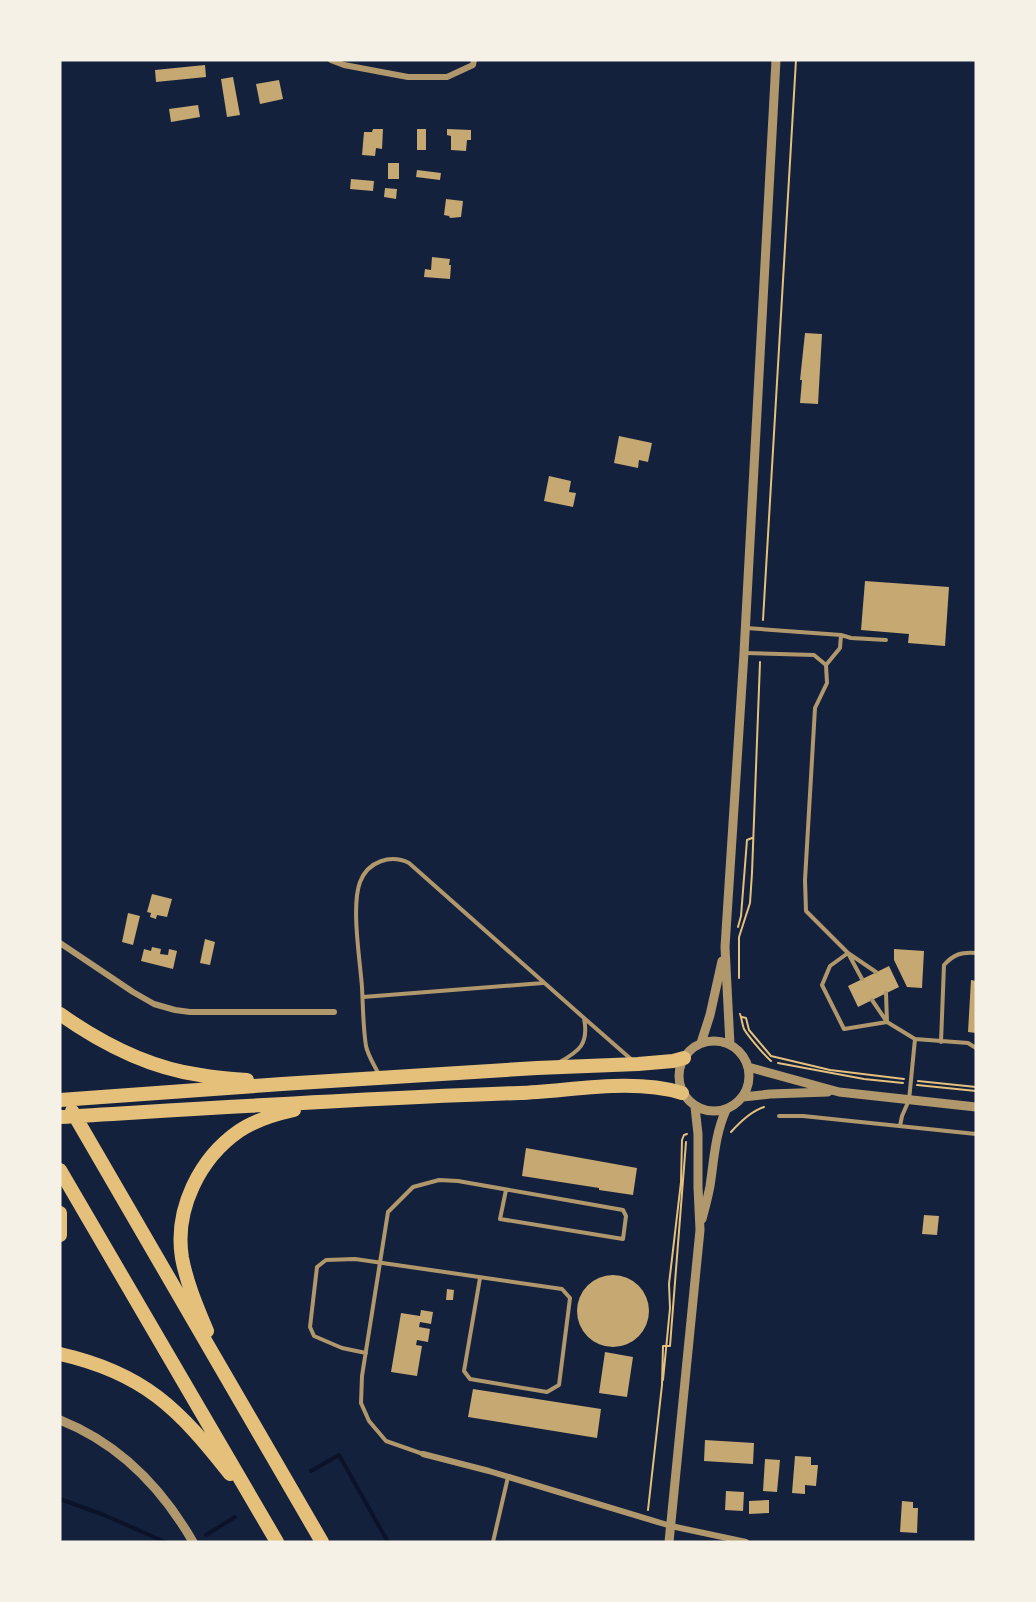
<svg xmlns="http://www.w3.org/2000/svg" width="1036" height="1602" font-family="Literata,serif">
<rect width="100%" height="100%" fill="#14213d"/>
<g fill="none" stroke-linecap="round" stroke-linejoin="round">
<path stroke="#0b132b" stroke-width="4" d="M311,1471L339,1455L388,1542
M60,1499L104,1515L165,1542
M206,1535L235,1517"/>
</g>
<path fill="#c6a872" d="M205,65L206,77L156,82L155,70Z
M233,77L240,115L227,117L221,79Z
M279,80L283,99L260,104L256,84Z
M198,105L200,117L171,122L169,109Z
M373,129H383L382,149L376,148L375,156L362,155L364,132H372Z
M417,129H426V150H417Z
M447,129L471,130V140H467L466,151L451,150V136L447,135Z
M388,163H399V179H388Z
M417,170L441,173L440,180L416,177Z
M351,179L374,181L373,191L350,189Z
M385,188L397,189L396,199L384,197Z
M446,199L463,201L461,217L450,218L449,216L444,215Z
M432,257L450,259L449,265H451L450,279L424,277L425,269L431,270Z
M805,333L822,334L818,404L800,403L802,380H800Z
M619,436L652,443L648,462L639,460L638,468L614,463Z
M549,476L571,481L569,492L576,493L573,507L544,501Z
M865,581L949,587L945,646L908,643L909,634L861,630Z
M152,894L172,899L167,917L157,915L156,919L150,917L151,913L147,912Z
M128,913L140,916L133,945L122,942Z
M205,939L215,942L210,965L200,963Z
M152,947L161,949L160,954L168,955L169,949L177,951L173,969L141,961L144,949L151,951Z
M894,949L924,951L922,988L907,987L894,960Z
M889,966L899,987L858,1007L848,986Z
M971,980L976,981V1033L968,1032Z
M526,1148L637,1168L633,1195L599,1190V1188L522,1176Z
M924,1215L939,1216L937,1235L922,1234Z
M577 1311a36 36 0 1 1 72 0a36 36 0 1 1-72 0Z
M447,1289L454,1290L453,1300H446Z
M421,1310L433,1312L431,1324L420,1322L419,1327L430,1329L428,1342L417,1340L416,1345L422,1346L417,1376L391,1372L401,1313L420,1316Z
M605,1352L633,1357L627,1397L599,1393Z
M473,1389L601,1409L597,1438L468,1417Z
M705,1440L754,1443L753,1464L704,1461Z
M795,1456L811,1457V1465H818L816,1486L805,1485V1494L792,1493Z
M765,1459L780,1460L777,1492L763,1491Z
M726,1491L744,1492L743,1511L725,1510Z
M769,1500V1513L749,1514V1501Z
M902,1501L913,1502V1508H918L917,1533L900,1532Z"/>
<g fill="none" stroke-linecap="round" stroke-linejoin="round">
<path stroke="#e5c07b" stroke-width="2" d="M763,620L796,60
M738,927L741,916L747,840L752,838
M739,978V937L750,903L752,873L760,662
M740,1014C742,1019 742,1024 744,1029C748,1036 764,1055 771,1061
M742,1017L746,1018L749,1030L771,1056L830,1070L904,1079
M778,1063L864,1079L903,1083
M918,1081L976,1087
M917,1085L976,1091
M731,1132C740,1122 752,1111 764,1107
M663,1380L670,1308L669,1284L681,1182L682,1140L684,1135L687,1134
M648,1510L662,1385L663,1346H670L686,1142"/>
<path stroke="#b1986c" stroke-width="4" d="M746,628L841,635L851,638L886,640
M744,653L814,655L826,665L827,683L815,708L805,880L806,911L848,953L876,972
M826,665L840,648L841,635
M862,979L848,953L830,966L822,985L844,1029L887,1022L872,1000
M886,993L887,1022L915,1039L909,1100L902,1116L900,1126
M363,997L543,983
M915,1039L968,1043L976,1048
M941,1042L944,965C954,954 961,952 976,953
M558,1063C580,1051 589,1044 584,1018L632,1060
M379,1075C375,1066 368,1056 366,1046C363,1027 363,1006 362,987C360,960 351,906 360,882C368,861 391,854 409,863L584,1018
M779,1116H803L976,1134
M366,1353L342,1348L314,1336L310,1327L317,1267L326,1260L355,1259L562,1289L570,1298L559,1385L547,1392L470,1379L464,1371L480,1278
M423,1454L386,1441L369,1421L361,1403L362,1376L388,1212L413,1187L439,1180L458,1181L623,1210L626,1216L623,1239L500,1219L506,1190
M493,1542L508,1477"/>
<path stroke="#b1986c" stroke-width="6" d="M331,60L344,65L408,77H447L473,65L474,60
M60,943L133,992L154,1004L175,1010L190,1012H334
M423,1454L489,1471L671,1526L746,1542"/>
<path stroke="#b1986c" stroke-width="9" d="M679 1076a35 35 0 1 1 70 0a35 35 0 1 1-70 0Z
M701,1043L710,1015L722,961
M730,1045L725,947L744,653L776,60
M748,1067L839,1092L976,1107
M743,1097L770,1094L828,1092
M702,1219C705,1208 708,1197 710,1186C714,1160 715,1134 726,1110
M60,1420C118,1443 162,1488 193,1542
M669,1542L700,1230L698,1187V1134L695,1107"/>
<path stroke="#e5c07b" stroke-width="14" d="M60,1014C101,1043 150,1068 200,1075C216,1078 231,1079 247,1080
M60,1100L282,1084L537,1068L638,1064L673,1061L684,1058
M72,1111L322,1542
M60,1117C213,1108 366,1098 519,1093C571,1091 632,1078 682,1093
M60,1170L277,1542
M60,1213V1235
M207,1331C197,1307 187,1284 182,1258C174,1209 200,1158 239,1131C255,1120 276,1114 294,1110
M60,1354C144,1373 179,1409 230,1474"/>
</g>
<rect width="1036" height="1602" fill="none" stroke="#f6f1e7" stroke-width="123"/>
</svg>
